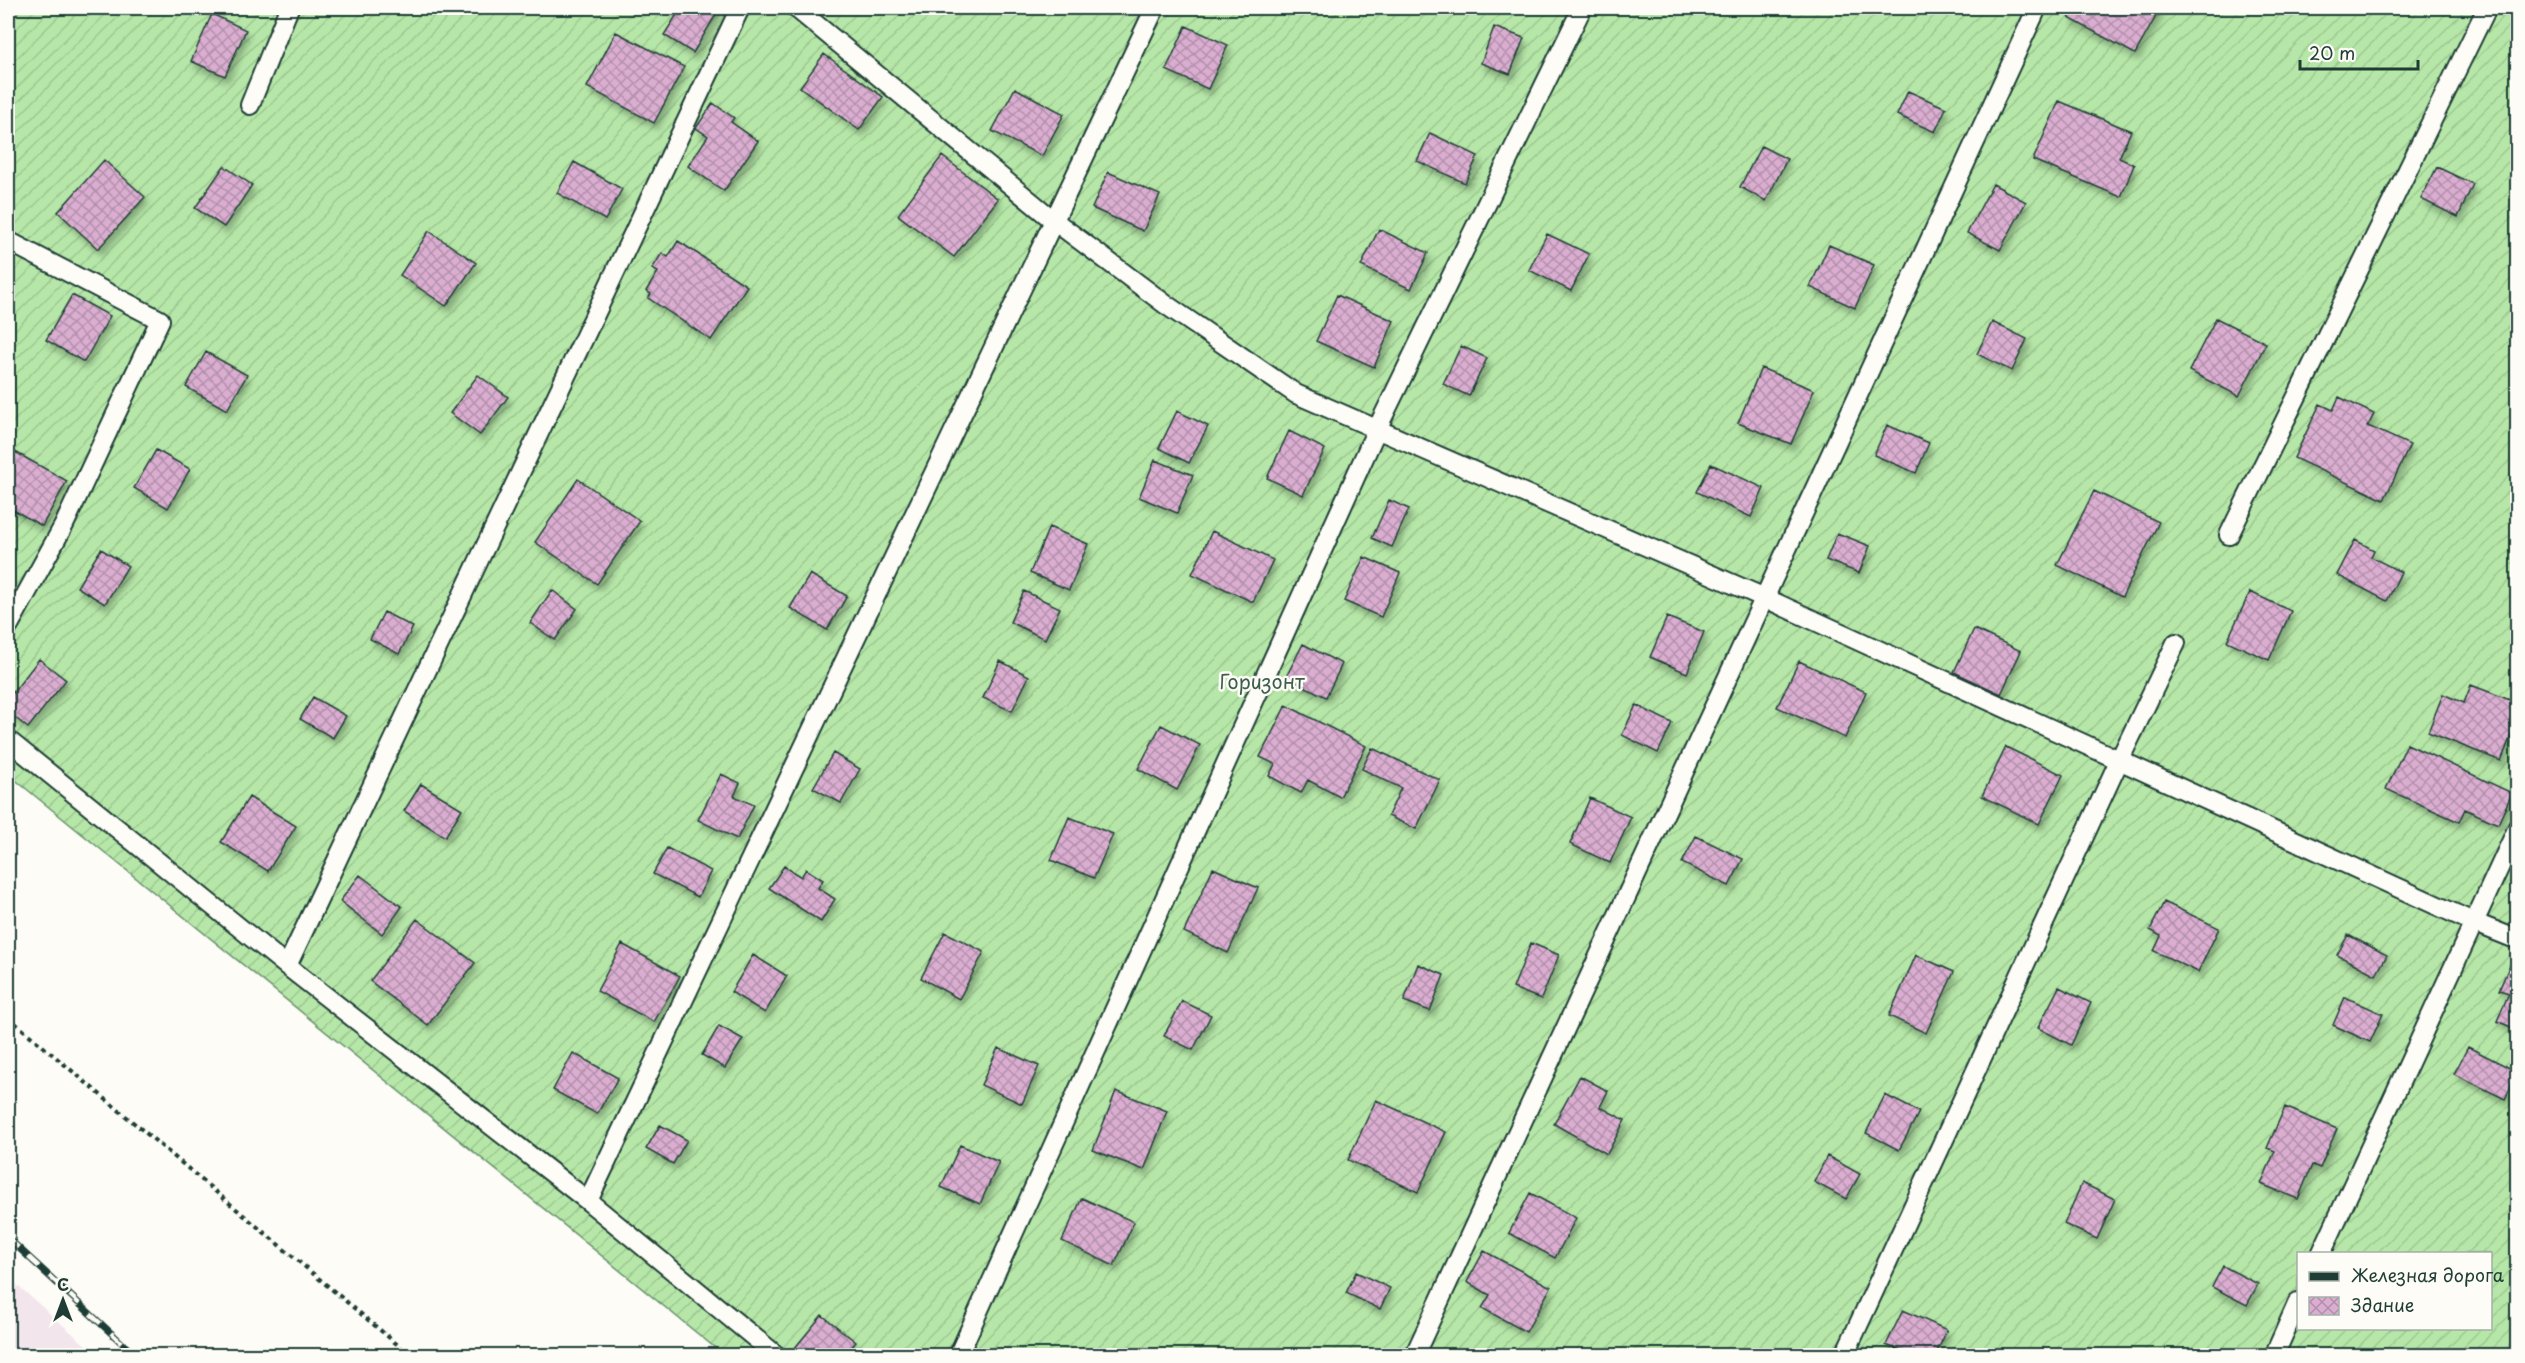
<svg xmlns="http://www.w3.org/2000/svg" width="2525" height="1363" font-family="'Playpen Sans',sans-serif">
<defs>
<pattern id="garden-furrows" width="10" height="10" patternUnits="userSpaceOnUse" patternTransform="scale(1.5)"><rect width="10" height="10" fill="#b6e7a8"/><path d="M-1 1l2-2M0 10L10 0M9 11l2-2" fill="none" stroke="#9cc791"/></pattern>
<pattern id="building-cross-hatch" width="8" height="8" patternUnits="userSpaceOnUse" patternTransform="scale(1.5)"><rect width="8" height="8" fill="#dbaed1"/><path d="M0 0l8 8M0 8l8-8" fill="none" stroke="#b18faa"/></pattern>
<filter id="shadow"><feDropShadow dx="3.5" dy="6" stdDeviation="3" flood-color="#0004"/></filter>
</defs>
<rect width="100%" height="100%" fill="#fdfcf7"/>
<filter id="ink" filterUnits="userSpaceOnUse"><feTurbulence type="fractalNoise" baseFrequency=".0167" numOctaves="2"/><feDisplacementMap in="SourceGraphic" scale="12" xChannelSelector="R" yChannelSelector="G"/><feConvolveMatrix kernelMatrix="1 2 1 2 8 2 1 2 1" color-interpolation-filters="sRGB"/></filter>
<g filter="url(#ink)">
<path fill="#f3e5ec" d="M8,1277L97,1355H8Z"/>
<path fill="url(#garden-furrows)" stroke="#6a926e" stroke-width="1.5" fill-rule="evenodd" d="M8,8H2517V1355H724L8,774ZM2298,1254H2490V1328H2298Z"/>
<path fill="url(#building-cross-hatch)" stroke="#1f3d34" stroke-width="1.5" filter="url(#shadow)" d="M681,8H720L693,53L664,35Z
M2075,8H2156L2160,9L2135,54L2069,18Z
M212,14L246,30L225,76L191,61Z
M1186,26L1228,45L1208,89L1166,70Z
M1494,27L1524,38L1510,74L1481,63Z
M616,32L684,67L654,123L587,87Z
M824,54L883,97L859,130L800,87Z
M1015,88L1064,114L1042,156L992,131Z
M1908,91L1946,108L1935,132L1897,115Z
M2059,101L2131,131L2119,158L2134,165L2121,197L2033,160Z
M713,103L734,118L731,122L758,141L724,191L688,166L708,136L696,128Z
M1430,133L1478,156L1465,183L1417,161Z
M1761,146L1787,159L1766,201L1740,187Z
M942,156L998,199L954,257L898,215Z
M104,160L145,197L98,249L58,212Z
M574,162L622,189L605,220L557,193Z
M224,166L252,185L224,227L195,208Z
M2437,167L2473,184L2458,217L2421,199Z
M1108,172L1160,195L1143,231L1092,208Z
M1993,184L2026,202L2000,250L1967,233Z
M1379,229L1428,253L1411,289L1361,266Z
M429,231L476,263L446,306L400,275Z
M1547,234L1589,254L1571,291L1529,270Z
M678,241L747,286L711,340L648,298L651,294L646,291L658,272L652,269L662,253L668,257Z
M1829,245L1874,265L1855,308L1810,287Z
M72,295L110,316L84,362L46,340Z
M1337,295L1394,321L1374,367L1316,341Z
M2216,318L2266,343L2239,396L2189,371Z
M1992,322L2027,339L2012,371L1977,354Z
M1461,346L1487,358L1469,396L1443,384Z
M206,352L247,375L227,410L186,387Z
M1761,368L1814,390L1791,444L1738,423Z
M478,375L508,397L480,435L450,413Z
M2339,397L2374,414L2368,426L2410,445L2384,500L2294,458L2320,404L2333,410Z
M1177,411L1208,426L1189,463L1159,448Z
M1887,425L1929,443L1916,473L1874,455Z
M1289,431L1325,449L1303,495L1267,478Z
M8,448L67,481L42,526L8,507Z
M156,450L190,469L168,508L134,488Z
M1155,460L1193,475L1177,513L1139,497Z
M1711,464L1764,488L1751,517L1697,492Z
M578,479L640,521L597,584L535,542Z
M2094,491L2159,522L2122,597L2057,565Z
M1389,500L1409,509L1392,547L1372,538Z
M1049,527L1088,544L1069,590L1030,573Z
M1212,531L1273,560L1253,602L1192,574Z
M1837,533L1870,546L1859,573L1826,560Z
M2355,540L2374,550L2371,557L2401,572L2387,601L2337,575Z
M101,549L128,566L105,604L77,587Z
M1364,557L1400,573L1381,617L1344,601Z
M810,574L847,596L827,630L790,608Z
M552,590L577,609L555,640L530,623Z
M1024,591L1060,608L1045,639L1010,622Z
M2250,592L2291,611L2269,660L2227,641Z
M384,612L413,627L399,654L370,639Z
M1667,617L1704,632L1687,673L1650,657Z
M1974,629L2021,651L2001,694L1954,672Z
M1303,644L1342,664L1326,697L1286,677Z
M39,659L66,680L28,728L8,712V699Z
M1000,661L1029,676L1012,711L983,698Z
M1799,661L1866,692L1845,738L1777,707Z
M2471,685L2518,703V718L2501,761L2428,732L2443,694L2464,703Z
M313,697L346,716L333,738L300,719Z
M1286,705L1366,746L1340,797L1308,780L1301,793L1269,776L1275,764L1260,757Z
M1636,705L1672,723L1658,753L1622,735Z
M1161,725L1200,745L1177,790L1138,769Z
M2407,744L2512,793L2498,824L2465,809L2459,822L2386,789Z
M2006,747L2063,775L2039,824L1982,796Z
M1372,748L1440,780L1416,829L1388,816L1401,788L1362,769Z
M833,753L860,769L841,803L813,788Z
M721,774L740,783L734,796L754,805L737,839L698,820Z
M421,784L462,809L445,837L404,811Z
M249,797L296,826L268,871L221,842Z
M1590,798L1631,817L1610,863L1570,844Z
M1069,817L1113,834L1094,878L1051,860Z
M1696,836L1743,859L1729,886L1682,863Z
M667,848L711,871L698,897L653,874Z
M784,866L801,877L806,869L823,880L818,888L835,899L821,922L769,888Z
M1213,868L1258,888L1228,953L1184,932Z
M360,875L402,907L382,934L340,901Z
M2164,902L2219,928L2198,972L2154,951L2161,936L2150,930Z
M417,919L475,963L428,1025L370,981Z
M945,932L984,952L959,999L921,978Z
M2348,935L2387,955L2376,975L2337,955Z
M1531,943L1559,955L1541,999L1513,988Z
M622,944L680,976L654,1022L597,991Z
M2516,951H2518V1030L2497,1021L2509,993L2499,990Z
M753,955L787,976L765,1013L731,992Z
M1916,955L1954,972L1926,1033L1889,1016Z
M1418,964L1444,975L1430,1011L1404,1001Z
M2059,987L2091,1003L2071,1045L2038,1028Z
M2345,997L2383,1014L2370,1042L2333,1025Z
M1182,1001L1211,1015L1193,1050L1164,1036Z
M719,1026L743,1039L725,1068L702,1055Z
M2468,1047L2518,1072L2505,1099L2454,1074Z
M998,1048L1039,1066L1022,1104L981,1085Z
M573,1053L618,1078L597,1114L553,1090Z
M1580,1076L1608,1091L1600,1107L1625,1120L1607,1154L1554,1124Z
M1116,1091L1167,1111L1144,1170L1093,1150Z
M1885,1095L1919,1112L1899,1150L1866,1133Z
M1376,1100L1446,1132L1418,1192L1348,1160Z
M2285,1107L2337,1129L2320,1168L2312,1165L2298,1199L2261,1184L2275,1151L2267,1148Z
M660,1125L687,1140L673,1164L646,1149Z
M960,1145L999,1162L980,1204L941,1187Z
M1827,1156L1860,1174L1846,1199L1814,1182Z
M2082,1183L2115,1199L2097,1239L2064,1224Z
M1530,1193L1576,1218L1555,1258L1509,1233Z
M1082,1198L1134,1222L1114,1266L1062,1241Z
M1484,1251L1551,1287L1526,1332L1482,1308L1490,1295L1467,1282Z
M2223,1266L2258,1284L2247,1305L2212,1287Z
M1356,1272L1390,1288L1380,1309L1346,1293Z
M1903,1310L1947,1330L1935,1356H1899L1901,1351L1886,1345Z
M822,1315L856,1342L844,1356H802L794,1349Z"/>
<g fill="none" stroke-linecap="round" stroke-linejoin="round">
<g stroke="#1f3d34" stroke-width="22">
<path id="lane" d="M796,8L1053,220L1165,304L1296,394L1765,598L2473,922L2518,940
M250,105L289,8
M8,241L160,320L64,525L8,627
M2229,535L2487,8
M8,740L287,966L588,1201L777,1356
M287,966L740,8
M588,1201L1155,8
M2321,1254L2518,827
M958,1356L1377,429L1582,8
M1414,1356L2037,8
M1844,1356L2119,761L2176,643
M2274,1356L2298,1302"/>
</g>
<path stroke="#1f3d34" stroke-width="4" stroke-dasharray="4.5 4.5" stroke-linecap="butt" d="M8,1017L411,1356"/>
<use href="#lane" stroke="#fdfcf7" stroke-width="18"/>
<g stroke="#1f3d34" stroke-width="7">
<path id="rail" d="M8,1238L136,1356"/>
</g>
<use href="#rail" stroke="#fdfcf7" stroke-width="4.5" stroke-dasharray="14" stroke-linecap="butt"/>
</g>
</g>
<g text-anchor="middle" stroke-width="5" stroke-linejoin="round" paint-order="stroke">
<g font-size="20" fill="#3d5f4b" stroke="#fdfcf7">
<text x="1262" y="689">Горизонт</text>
</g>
</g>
<rect width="2525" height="1363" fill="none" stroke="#fdfcf7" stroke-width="30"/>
<rect x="15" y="15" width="2495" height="1333" fill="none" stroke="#1f3d34" stroke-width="2" filter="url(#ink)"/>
<rect x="2297" y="1252" width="195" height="78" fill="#fdfcf7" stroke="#a4b0a9" stroke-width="1.5"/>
<rect x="2309" y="1272" width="30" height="9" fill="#1f3d34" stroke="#a4b0a9" stroke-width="1.5"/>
<text x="2351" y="1282" font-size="18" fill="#1f3d34">Железная дорога</text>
<rect x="2309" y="1297" width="30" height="18" fill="url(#building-cross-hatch)" stroke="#a4b0a9" stroke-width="1.5"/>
<text x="2351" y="1312" font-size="18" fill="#1f3d34">Здание</text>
<g transform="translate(63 1300)" stroke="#fdfcf7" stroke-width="4.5" paint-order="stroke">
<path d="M0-4.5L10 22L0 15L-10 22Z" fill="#1f3d34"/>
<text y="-9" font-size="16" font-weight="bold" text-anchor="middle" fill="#1f3d34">С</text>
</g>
<path d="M2300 60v9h118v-9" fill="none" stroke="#1f3d34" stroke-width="3"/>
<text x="2309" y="60" font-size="18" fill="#1f3d34" stroke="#fdfcf7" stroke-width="4.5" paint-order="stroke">20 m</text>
</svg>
